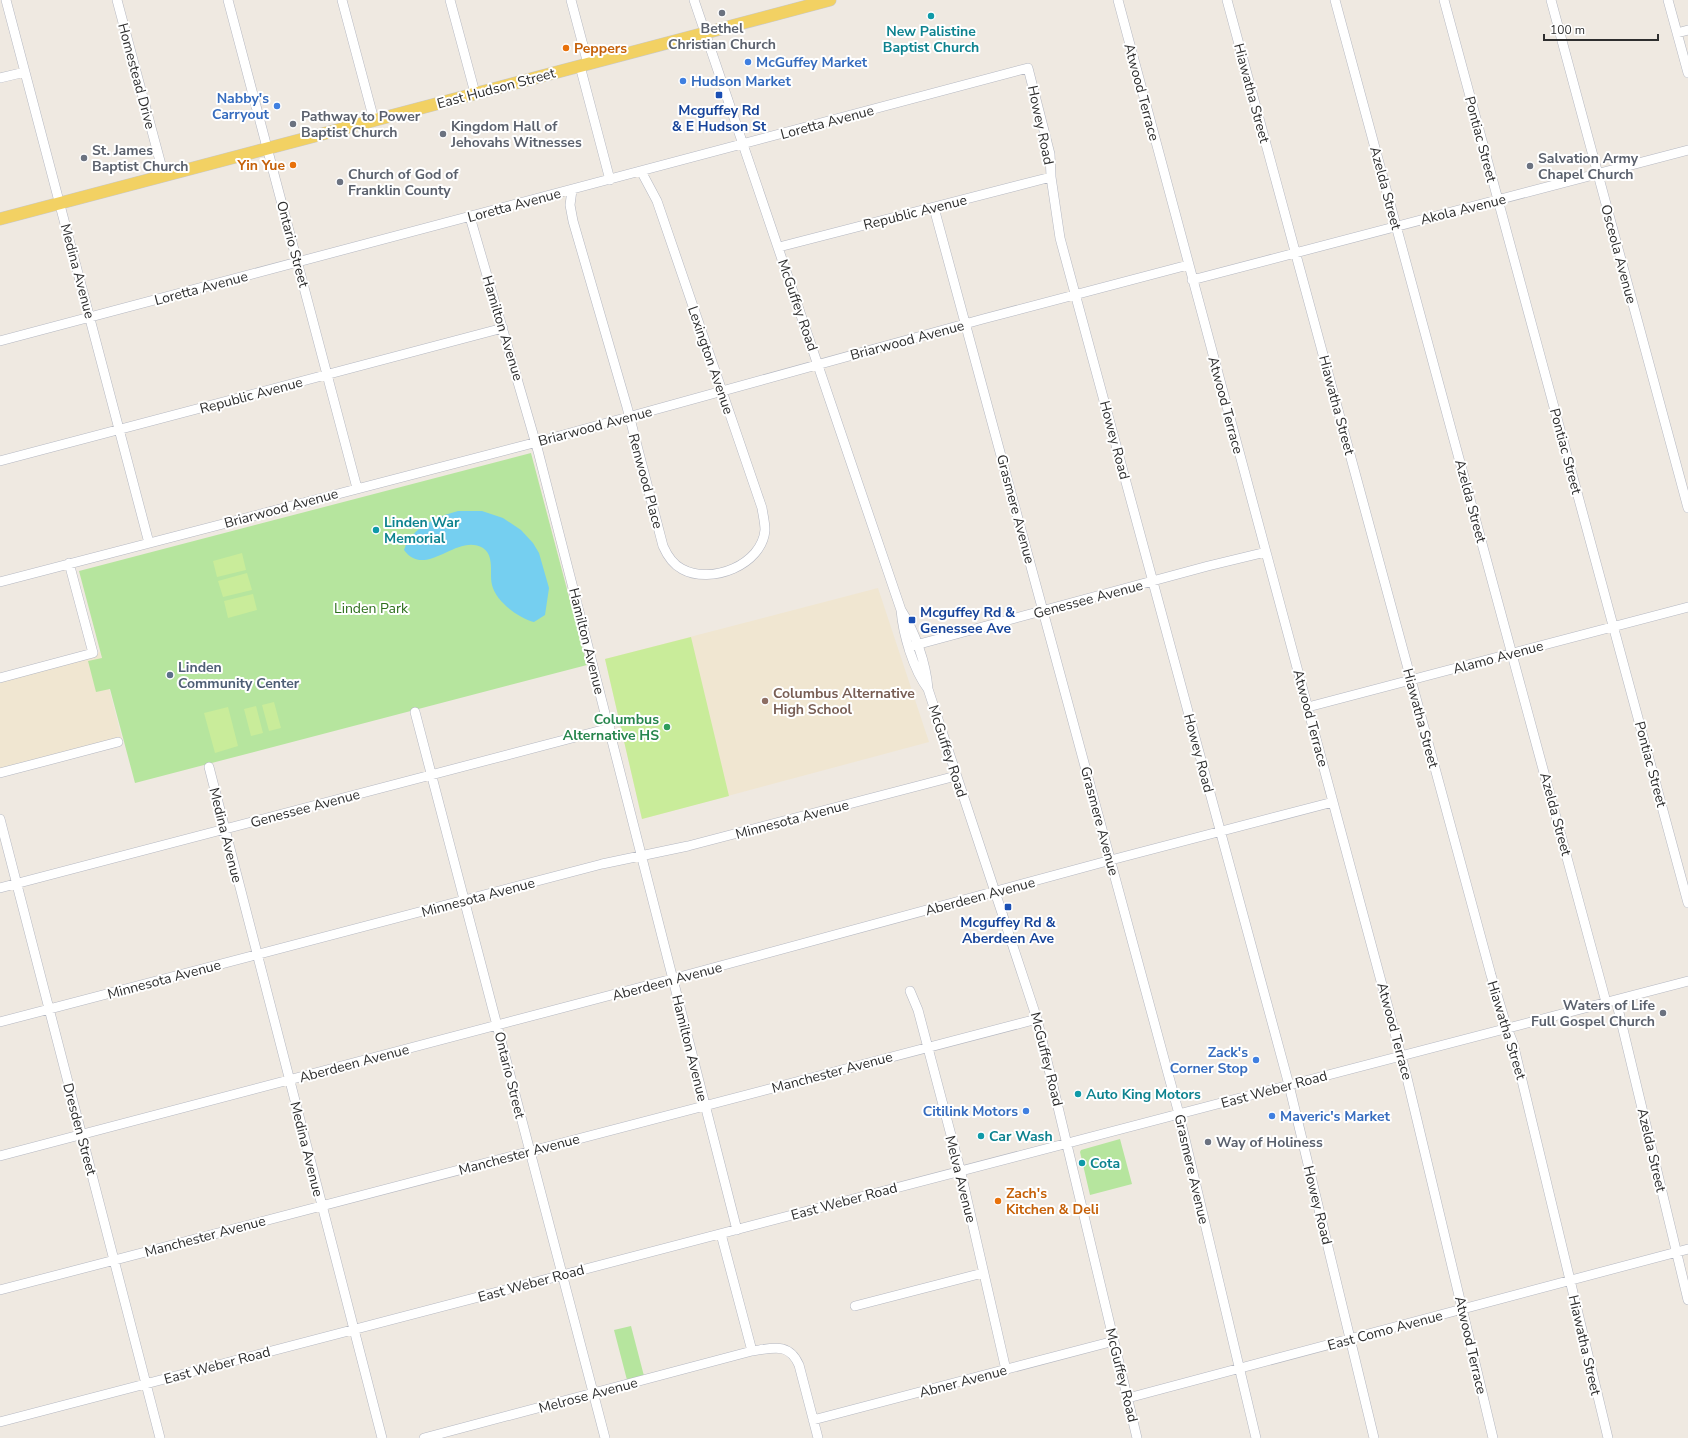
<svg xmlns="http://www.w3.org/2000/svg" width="1688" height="1438" font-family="'Nunito Sans',sans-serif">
<rect width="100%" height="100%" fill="#efe9e1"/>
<path fill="#f0e6d1" d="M878,588L929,742L642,819L605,659Z
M100,652L123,743L0,775V677Z"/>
<path fill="#b6e59e" d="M531,453L587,665L135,783L110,689L96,692L88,661L102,658L79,571Z
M1120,1139L1132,1184L1090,1195L1080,1152L1081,1150Z
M631,1326L644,1376L627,1380L614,1330Z"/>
<path fill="#c9ec9a" d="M242,553L246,570L217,577L213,561Z
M247,573L252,590L223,597L218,581Z
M253,594L257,610L228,618L224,601Z
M691,637L729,796L642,819L605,659Z
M274,702L281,728L269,731L262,705Z
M256,706L263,733L251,736L244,709Z
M228,707L238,746L215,753L204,713Z"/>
<path fill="#75cff0" d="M458,511H482L503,518L521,530L533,543L539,553L549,588L545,615L534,622C519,618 496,602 492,585C489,574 495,556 483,548C457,532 426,580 404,550C412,527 436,517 458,511Z"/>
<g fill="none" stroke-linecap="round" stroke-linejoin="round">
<g stroke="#b4b7c1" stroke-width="10">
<path id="minor" d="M6,0L149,543
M117,0L164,176
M228,0L357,488
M342,0L374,120
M450,0L475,93
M571,0L588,64
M694,0L901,610C903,634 913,669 928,689
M1118,0L1407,1078L1493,1438
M1227,0L1491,975L1507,1028L1513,1043L1608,1438
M1335,0L1606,1002
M1444,0L1688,903
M1551,0L1688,508
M1668,0L1688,73
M1677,33L1688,30
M580,66L610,180
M0,78L25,72
M572,190L570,205L573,221L627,407L663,546C667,555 672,564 682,569C711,585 762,565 765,530C765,523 763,515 762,508L657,201L641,171
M934,208L1179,1114L1256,1438
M470,217L538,451L737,1230
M779,247L1051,177
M1192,280L1688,150
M0,341L1028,68L1050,154L1051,177L1060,238L1289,1085L1374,1438
M0,461L503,328
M0,582L545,440L983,319L1188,265
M901,610C915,632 926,663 928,689L1037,1019L1137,1438
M912,646L1208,566L1266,552
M0,678L93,653L69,563
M1308,707L1688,607
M415,712L605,1438
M209,767L382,1438
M0,773L118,742
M0,819L160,1438
M0,888L610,728
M910,991L918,1010L961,1173L1006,1370
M1616,1000L1688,1300
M0,1022L602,864L688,846L956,776
M0,1156L672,979L1111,860L1333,802
M721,1234L752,1351
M0,1290L1037,1019
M855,1306L983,1273
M1128,1398L1688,1249
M813,1420L1114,1341
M0,1422L1688,981
M424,1438L752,1351C773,1348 789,1342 799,1365L818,1438"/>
</g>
<g stroke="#c9c9c9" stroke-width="13">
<path id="major" d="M0,219L830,0"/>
</g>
<use href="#minor" stroke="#fff" stroke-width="9"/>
<use href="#major" stroke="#f2d163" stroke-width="12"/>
</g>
<g fill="#6b7280" stroke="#fff" stroke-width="1.5">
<circle cx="722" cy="13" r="4"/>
<circle cx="293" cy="124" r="4"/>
<circle cx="443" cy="134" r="4"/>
<circle cx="84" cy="158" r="4"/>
<circle cx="1530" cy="166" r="4"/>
<circle cx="340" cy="182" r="4"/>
<circle cx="1663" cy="1013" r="4"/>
<circle cx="1208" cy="1142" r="4"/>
</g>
<g fill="#0f9aa8" stroke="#fff" stroke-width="1.5">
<circle cx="931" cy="16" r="4"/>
<circle cx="376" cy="530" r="4"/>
<circle cx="1078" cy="1094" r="4"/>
<circle cx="981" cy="1136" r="4"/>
<circle cx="1082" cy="1163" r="4"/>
</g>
<g fill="#e8710a" stroke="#fff" stroke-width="1.5">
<circle cx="566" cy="48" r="4"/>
<circle cx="293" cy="165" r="4"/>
<circle cx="998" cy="1201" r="4"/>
</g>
<g fill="#3f7fe0" stroke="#fff" stroke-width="1.5">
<circle cx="748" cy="62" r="4"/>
<circle cx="683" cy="81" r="4"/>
<circle cx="277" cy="106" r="4"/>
<circle cx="1256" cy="1060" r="4"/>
<circle cx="1026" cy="1111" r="4"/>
<circle cx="1272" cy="1116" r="4"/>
</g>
<g fill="#1a4fb4" stroke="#fff" stroke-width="1.5">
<rect x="715" y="91" width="8" height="8" rx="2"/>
<rect x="908" y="616" width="8" height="8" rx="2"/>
<rect x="1004" y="903" width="8" height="8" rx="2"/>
</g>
<circle fill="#5c6f8a" stroke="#fff" stroke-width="1.5" cx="170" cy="675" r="4"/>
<circle fill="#8d6e63" stroke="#fff" stroke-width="1.5" cx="765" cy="701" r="4"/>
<circle fill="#2e9e5b" stroke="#fff" stroke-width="1.5" cx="667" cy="727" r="4"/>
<g text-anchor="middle" stroke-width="4" stroke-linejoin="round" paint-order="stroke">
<g font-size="14" font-weight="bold" fill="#5b616d" stroke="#fff" text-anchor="start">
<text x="722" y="33" text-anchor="middle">Bethel<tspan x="722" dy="16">Christian Church</tspan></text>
<text x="301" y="121">Pathway to Power<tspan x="301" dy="16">Baptist Church</tspan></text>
<text x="451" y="131">Kingdom Hall of<tspan x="451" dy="16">Jehovahs Witnesses</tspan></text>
<text x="92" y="155">St. James<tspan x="92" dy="16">Baptist Church</tspan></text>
<text x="1538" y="163">Salvation Army<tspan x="1538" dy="16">Chapel Church</tspan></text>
<text x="348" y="179">Church of God of<tspan x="348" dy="16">Franklin County</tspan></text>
<text x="1655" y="1010" text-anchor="end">Waters of Life<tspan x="1655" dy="16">Full Gospel Church</tspan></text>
<text x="1216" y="1147">Way of Holiness</text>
</g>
<g font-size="14" font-weight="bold" fill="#0d838f" stroke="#fff" text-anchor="start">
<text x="931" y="36" text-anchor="middle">New Palistine<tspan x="931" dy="16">Baptist Church</tspan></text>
<text x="384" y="527">Linden War<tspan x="384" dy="16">Memorial</tspan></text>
<text x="1086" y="1099">Auto King Motors</text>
<text x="989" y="1141">Car Wash</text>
<text x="1090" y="1168">Cota</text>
</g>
<g font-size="14" font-weight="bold" fill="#c56008" stroke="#fff" text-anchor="start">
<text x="574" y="53">Peppers</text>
<text x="285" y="170" text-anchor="end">Yin Yue</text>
<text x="1006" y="1198">Zach's<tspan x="1006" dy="16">Kitchen &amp; Deli</tspan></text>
</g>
<g font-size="14" font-weight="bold" fill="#366cbe" stroke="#fff" text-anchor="start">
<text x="756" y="67">McGuffey Market</text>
<text x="691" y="86">Hudson Market</text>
<text x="269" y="103" text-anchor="end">Nabby's<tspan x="269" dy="16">Carryout</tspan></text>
<text x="1248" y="1057" text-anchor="end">Zack's<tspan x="1248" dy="16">Corner Stop</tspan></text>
<text x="1018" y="1116" text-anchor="end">Citilink Motors</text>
<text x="1280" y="1121">Maveric's Market</text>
</g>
<g font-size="14" fill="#2e2e2e" stroke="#fff">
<text transform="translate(137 76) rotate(75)" y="5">Homestead Drive</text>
<text transform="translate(496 88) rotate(-15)" y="5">East Hudson Street</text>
<text transform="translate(1142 92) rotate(75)" y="5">Atwood Terrace</text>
<text transform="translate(1252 93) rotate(75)" y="5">Hiawatha Street</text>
<text transform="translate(827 122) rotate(-15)" y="5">Loretta Avenue</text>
<text transform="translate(1041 125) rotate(78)" y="5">Howey Road</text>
<text transform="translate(1481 139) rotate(75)" y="5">Pontiac Street</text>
<text transform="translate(1386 188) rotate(75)" y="5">Azelda Street</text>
<text transform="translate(514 205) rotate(-15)" y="5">Loretta Avenue</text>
<text transform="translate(1463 209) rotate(-14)" y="5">Akola Avenue</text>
<text transform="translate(915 212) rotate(-14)" y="5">Republic Avenue</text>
<text transform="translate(293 244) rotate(75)" y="5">Ontario Street</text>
<text transform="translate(1619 254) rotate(75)" y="5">Osceola Avenue</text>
<text transform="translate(78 271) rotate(75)" y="5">Medina Avenue</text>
<text transform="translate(201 288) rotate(-15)" y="5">Loretta Avenue</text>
<text transform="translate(798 305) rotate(71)" y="5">McGuffey Road</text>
<text transform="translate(503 328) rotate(73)" y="5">Hamilton Avenue</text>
<text transform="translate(907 340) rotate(-15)" y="5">Briarwood Avenue</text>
<text transform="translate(711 360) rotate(71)" y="5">Lexington Avenue</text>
<text transform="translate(251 395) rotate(-15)" y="5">Republic Avenue</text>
<text transform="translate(1226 405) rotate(75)" y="5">Atwood Terrace</text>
<text transform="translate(1337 405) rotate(75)" y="5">Hiawatha Street</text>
<text transform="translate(595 426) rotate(-15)" y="5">Briarwood Avenue</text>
<text transform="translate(1115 440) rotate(75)" y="5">Howey Road</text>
<text transform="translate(1566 451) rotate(75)" y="5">Pontiac Street</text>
<text transform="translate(646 481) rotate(75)" y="5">Renwood Place</text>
<text transform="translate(1471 501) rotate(75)" y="5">Azelda Street</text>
<text transform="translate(281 508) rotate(-15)" y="5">Briarwood Avenue</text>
<text transform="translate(1016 509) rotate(75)" y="5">Grasmere Avenue</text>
<text transform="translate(1088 599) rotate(-15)" y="5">Genessee Avenue</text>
<text transform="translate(587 641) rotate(76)" y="5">Hamilton Avenue</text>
<text transform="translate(1498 657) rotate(-15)" y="5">Alamo Avenue</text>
<text transform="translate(1311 718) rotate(75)" y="5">Atwood Terrace</text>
<text transform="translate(1421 718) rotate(75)" y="5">Hiawatha Street</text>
<text transform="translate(948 751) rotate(72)" y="5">McGuffey Road</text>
<text transform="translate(1199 753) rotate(75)" y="5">Howey Road</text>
<text transform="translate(1651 764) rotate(75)" y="5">Pontiac Street</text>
<text transform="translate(305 808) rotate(-15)" y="5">Genessee Avenue</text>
<text transform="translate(1556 814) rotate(75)" y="5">Azelda Street</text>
<text transform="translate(792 819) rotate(-15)" y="5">Minnesota Avenue</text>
<text transform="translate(1100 821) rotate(75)" y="5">Grasmere Avenue</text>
<text transform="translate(226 835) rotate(76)" y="5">Medina Avenue</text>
<text transform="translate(980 896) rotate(-15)" y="5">Aberdeen Avenue</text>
<text transform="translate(478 897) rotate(-15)" y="5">Minnesota Avenue</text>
<text transform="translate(164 979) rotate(-15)" y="5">Minnesota Avenue</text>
<text transform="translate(667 981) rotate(-15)" y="5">Aberdeen Avenue</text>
<text transform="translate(1507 1030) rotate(73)" y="5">Hiawatha Street</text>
<text transform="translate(1395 1031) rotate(75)" y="5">Atwood Terrace</text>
<text transform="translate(690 1048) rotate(76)" y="5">Hamilton Avenue</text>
<text transform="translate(1047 1059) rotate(76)" y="5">McGuffey Road</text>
<text transform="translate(354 1063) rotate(-15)" y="5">Aberdeen Avenue</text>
<text transform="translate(832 1072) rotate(-15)" y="5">Manchester Avenue</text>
<text transform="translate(510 1075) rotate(76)" y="5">Ontario Street</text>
<text transform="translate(1274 1089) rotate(-15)" y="5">East Weber Road</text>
<text transform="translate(80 1129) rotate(75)" y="5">Dresden Street</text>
<text transform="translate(307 1149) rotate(76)" y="5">Medina Avenue</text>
<text transform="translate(1652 1150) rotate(77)" y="5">Azelda Street</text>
<text transform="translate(519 1154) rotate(-15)" y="5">Manchester Avenue</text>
<text transform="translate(1192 1169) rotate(77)" y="5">Grasmere Avenue</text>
<text transform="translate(961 1179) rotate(76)" y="5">Melva Avenue</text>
<text transform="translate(844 1201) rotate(-15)" y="5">East Weber Road</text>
<text transform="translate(1318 1205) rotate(76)" y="5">Howey Road</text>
<text transform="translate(205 1236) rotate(-15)" y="5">Manchester Avenue</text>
<text transform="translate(531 1283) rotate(-15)" y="5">East Weber Road</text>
<text transform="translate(1385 1330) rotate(-15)" y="5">East Como Avenue</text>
<text transform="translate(1471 1345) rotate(77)" y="5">Atwood Terrace</text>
<text transform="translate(1585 1345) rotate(77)" y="5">Hiawatha Street</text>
<text transform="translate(217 1365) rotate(-15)" y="5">East Weber Road</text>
<text transform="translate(1122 1375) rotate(76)" y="5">McGuffey Road</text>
<text transform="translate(963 1381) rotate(-15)" y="5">Abner Avenue</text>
<text transform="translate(588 1395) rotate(-15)" y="5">Melrose Avenue</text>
</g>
<g font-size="14" font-weight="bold" fill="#164399" stroke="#fff">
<text x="719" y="115">Mcguffey Rd<tspan x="719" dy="16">&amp; E Hudson St</tspan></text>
<text x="920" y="617" text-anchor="start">Mcguffey Rd &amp;<tspan x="920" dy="16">Genessee Ave</tspan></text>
<text x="1008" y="927">Mcguffey Rd &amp;<tspan x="1008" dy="16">Aberdeen Ave</tspan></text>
</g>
<g font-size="14" fill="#2c6e1b" stroke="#fff">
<text x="371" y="613">Linden Park</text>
</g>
<g font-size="14" font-weight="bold" fill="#4e5e75" stroke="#fff" text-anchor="start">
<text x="178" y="672">Linden<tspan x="178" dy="16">Community Center</tspan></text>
</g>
<g font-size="14" font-weight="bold" fill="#785e54" stroke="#fff" text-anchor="start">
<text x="773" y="698">Columbus Alternative<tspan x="773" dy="16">High School</tspan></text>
</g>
<g font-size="14" font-weight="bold" fill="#27864d" stroke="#fff" text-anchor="end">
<text x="659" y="724">Columbus<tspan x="659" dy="16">Alternative HS</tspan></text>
</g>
</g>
<path d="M1544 34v6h114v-6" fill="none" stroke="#2e2e2e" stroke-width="2"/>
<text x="1550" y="34" font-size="12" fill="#2e2e2e" stroke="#ffffff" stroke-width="3" paint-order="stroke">100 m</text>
</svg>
